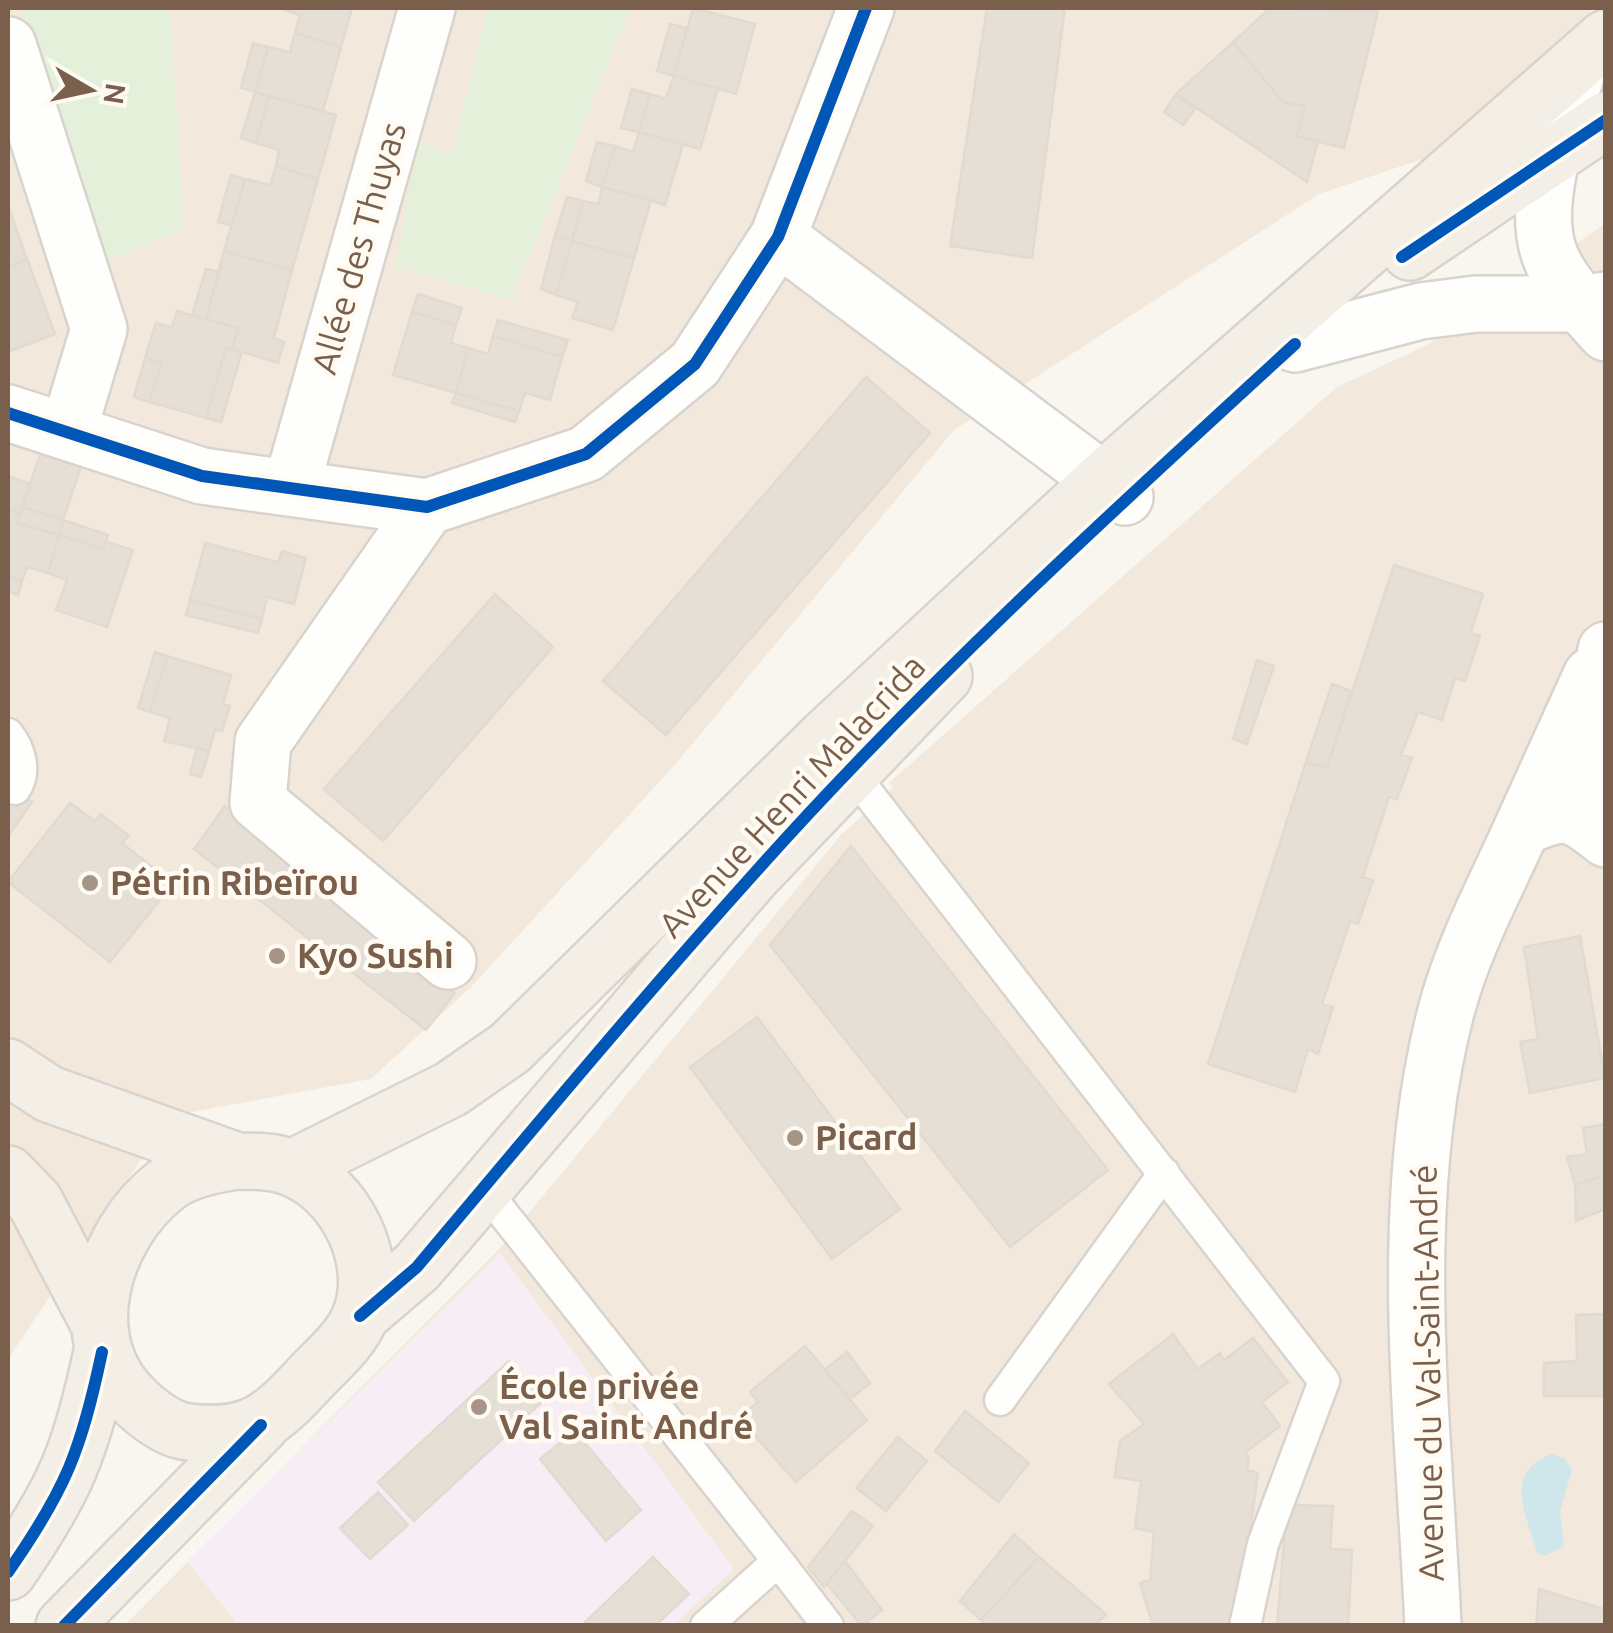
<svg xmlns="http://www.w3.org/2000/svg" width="1613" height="1633" font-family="Ubuntu,sans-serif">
<rect width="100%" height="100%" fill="#f9f6ef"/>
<path fill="#f2e9dc" d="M8,8H1594L1446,151L1319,194L954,430L673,767L471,987L371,1079L170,1116L8,1359Z
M1605,224V1625L124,1626L500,1248L841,835L893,788L889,783L1337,387L1425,346Z"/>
<path fill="#f7eef5" d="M500,1253L734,1569L674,1625L239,1626L187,1561Z"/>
<path fill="#e4f0d9" d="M23,8H170L184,228L96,266L17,20Z
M488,8H631L511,300L395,266L419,141L452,154Z"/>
<path fill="#cfe6ea" d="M1552,1454L1565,1459L1572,1469L1560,1512L1564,1546L1545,1556L1537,1553C1529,1520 1500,1472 1552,1454Z"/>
<path fill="#e6dfd6" stroke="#e2dad1" stroke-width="2.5" d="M279,8H352L341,47L295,33L300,15Z
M693,8L755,24L736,94L674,76Z
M987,8H1065L1032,258L950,246Z
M1270,8L1378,11L1344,148L1297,136L1305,106L1284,103L1233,42Z
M670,24L687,28L674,76L657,71Z
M295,33L341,47L323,111L255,92L268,47L290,52Z
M1233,42L1284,103L1305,106L1297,136L1318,141L1307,182L1176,94Z
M253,43L268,47L255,92L241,88Z
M674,76L718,88L700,149L639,132L650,94L666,99Z
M632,89L650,94L639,132L621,128Z
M255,92L269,97L256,143L241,138Z
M1176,94L1195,109L1183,125L1164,112Z
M269,97L336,115L318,179L276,166L279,150L256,143Z
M639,132L683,144L665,205L602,187L615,146L633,152Z
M597,142L615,146L602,187L586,181Z
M276,166L318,179L292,270L224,251L245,179L270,185Z
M231,175L245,179L232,226L218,222Z
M602,187L651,200L634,258L572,241L583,201L599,204Z
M567,197L583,201L572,241L555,236Z
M8,206L27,259L8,267Z
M555,236L572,241L556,295L541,289Z
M572,241L634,258L613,330L572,318L578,302L556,295Z
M224,251L292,270L274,338L284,342L278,363L232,349L238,328L206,319Z
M27,259L55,334L8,352V267Z
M206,269L219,272L206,319L192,315Z
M418,294L462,308L456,325L412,312Z
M177,311L238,328L232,349L226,348L206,418L149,402L162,363L145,358L156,323L172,327Z
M412,312L456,325L451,343L468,348L456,393L393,375Z
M498,320L568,340L562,357L493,336Z
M493,336L562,357L550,400L525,393L519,411L456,393L468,348L488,354Z
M226,348L242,352L221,422L206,418Z
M145,358L162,363L149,402L134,397Z
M866,377L930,433L666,735L603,681Z
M456,393L519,411L515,422L452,403Z
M41,452L81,467L63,520L22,507Z
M8,476L30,484L21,514L8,510Z
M22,507L63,520L59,535L17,523Z
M8,510L21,514L17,523L59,535L48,573L27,567L22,581L8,576Z
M63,520L108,535L103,549L59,535Z
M59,535L103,549L105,541L133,550L107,627L56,610L67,580L48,573Z
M205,543L278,562L282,551L306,558L294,604L267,597L262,619L190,600Z
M1394,565L1483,594L1471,633L1480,636L1465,681L1455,678L1442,720L1418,712L1401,755L1412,758L1397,799L1389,797L1363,877L1373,880L1358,924L1350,921L1322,1004L1333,1007L1325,1032L1318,1054L1308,1049L1295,1092L1208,1064L1306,762L1327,768Z
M8,576L22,581L18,595L8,591Z
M495,594L553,647L383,841L324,789Z
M190,600L262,619L258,633L186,615Z
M155,652L167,656L150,712L138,708Z
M167,656L231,675L223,704L230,706L222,731L215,730L209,751L164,741L170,718L150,712Z
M1257,660L1274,666L1247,744L1233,739Z
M1332,684L1351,691L1327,768L1306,762Z
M197,747L209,751L201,777L190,774Z
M8,784L32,802L8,836Z
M70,803L95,821L101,814L129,836L122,843L173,884L110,962L8,882Z
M225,806L455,993L426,1030L194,849Z
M851,846L1108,1170L1010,1247L770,945Z
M1580,936L1605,1078L1530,1093L1520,1042L1538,1039L1524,947Z
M757,1017L900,1209L832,1259L690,1067Z
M1606,1124V1175L1575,1185L1567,1157L1587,1154L1583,1128Z
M1606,1175V1209L1576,1221L1575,1185Z
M1606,1314V1396H1544V1363L1577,1361L1576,1315Z
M1173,1334L1198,1369L1220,1353L1224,1360L1253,1338L1288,1382L1262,1402L1280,1426L1245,1453L1249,1457L1247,1470L1258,1473L1241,1597H1235L1231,1626H1153L1140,1583L1150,1580L1154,1532L1135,1528L1141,1481L1115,1477L1120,1441L1144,1424L1109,1384Z
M805,1346L867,1420L796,1482L739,1418L758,1402L750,1392Z
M847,1352L870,1383L850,1399L824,1370Z
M509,1361L543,1401L414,1521L378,1482Z
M965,1411L1029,1463L998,1502L935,1451Z
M575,1431L641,1510L606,1541L540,1459Z
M898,1437L927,1461L886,1511L856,1488Z
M378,1492L408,1525L370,1559L340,1528Z
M1287,1505L1333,1506L1330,1549L1352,1550L1348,1626H1277Z
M852,1511L873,1526L824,1587L808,1567Z
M1014,1534L1039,1557L981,1620L960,1601Z
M653,1557L689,1594L655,1626H581Z
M1039,1557L1106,1614L1095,1626H987L981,1620Z
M845,1561L882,1610L862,1626L827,1584Z
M1539,1589L1606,1610V1626H1536Z"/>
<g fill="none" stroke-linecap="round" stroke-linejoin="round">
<g stroke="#d9d3cd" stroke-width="35">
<path id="service" d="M8,734C20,749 27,772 15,789
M843,761L1324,1381L1263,1544L1245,1626
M483,1188L778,1561L706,1626
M1000,1400L1164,1173
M778,1561L828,1626"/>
</g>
<g stroke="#d9d3cd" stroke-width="60">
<path id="minor" d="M8,45L99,329L68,432
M778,237L1125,497
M8,413L202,476L427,507L586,454L695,364L778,237L866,8
M291,488L427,8
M427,507L263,742L258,802L448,961
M1522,828L1591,676
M1433,1626C1424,1424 1394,1200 1448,1004C1465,943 1496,886 1522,828C1564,809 1570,810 1606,839"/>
</g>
<g stroke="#d9d3cd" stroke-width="60">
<path id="tertiary" d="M1581,61C1564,113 1528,205 1551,258C1557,274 1571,290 1580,304L1606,300
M1295,344L1421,311L1476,304H1580L1606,333
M1606,650L1591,728L1587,780L1606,831"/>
</g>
<g stroke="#dad3cb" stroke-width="60">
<path id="primary" d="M1410,252L1606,120
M8,1067L49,1094L237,1161
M237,1161C255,1161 273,1161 289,1167C346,1187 382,1262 360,1317C350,1341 329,1358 312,1376C271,1420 252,1439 189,1432C169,1430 151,1416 137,1403C70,1343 101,1236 166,1185C186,1170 212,1165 237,1161Z
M292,1168L451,1089L510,1048L825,738L1103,480L1606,38
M8,1174L35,1202L97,1320
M360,1316L417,1267L752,876L944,676
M8,1572C66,1489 81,1451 102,1352
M64,1626L261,1425"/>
</g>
<use href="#service" stroke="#fefefd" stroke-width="30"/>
<use href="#minor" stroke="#fefefd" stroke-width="55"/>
<use href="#tertiary" stroke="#fefefd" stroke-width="55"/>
<use href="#primary" stroke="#f3efe7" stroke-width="55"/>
<g stroke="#fffbf2" stroke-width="19">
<path id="cycleway" d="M1402,257L1606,120
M8,413L202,476L427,507L586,454L695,364L778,237L866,8
M360,1316L417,1267C527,1136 637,1004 751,877C920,687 1108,515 1295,344
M8,1572C66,1489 81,1451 102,1352
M64,1626L261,1425"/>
</g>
<use href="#cycleway" stroke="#0057b8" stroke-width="12"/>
</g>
<g fill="#a69485" stroke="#fffbf2" stroke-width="4">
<circle cx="90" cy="883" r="10"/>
<circle cx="277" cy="956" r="10"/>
<circle cx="795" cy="1138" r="10"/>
<circle cx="479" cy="1407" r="10"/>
</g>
<g text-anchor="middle" stroke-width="9" stroke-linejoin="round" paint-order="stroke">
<g font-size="35" fill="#7a604c" stroke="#fffbf2">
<text transform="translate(359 248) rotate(-74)" y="12">Allée des Thuyas</text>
<text transform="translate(792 796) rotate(-47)" y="12">Avenue Henri Malacrida</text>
<text transform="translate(1428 1373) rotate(-91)" y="12">Avenue du Val-Saint-André</text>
</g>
<g font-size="35" font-weight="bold" fill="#7a604c" stroke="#fffbf2" text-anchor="start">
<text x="110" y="895">Pétrin Ribeïrou</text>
<text x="297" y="968">Kyo Sushi</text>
<text x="815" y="1150">Picard</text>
<text x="499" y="1399">École privée<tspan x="499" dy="40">Val Saint André</tspan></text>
</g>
</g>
<rect width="1613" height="1633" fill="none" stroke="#7a604c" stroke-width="20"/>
<g transform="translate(90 90) rotate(99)" stroke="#fffbf2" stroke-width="8" paint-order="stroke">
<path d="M0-8L18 38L0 25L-18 38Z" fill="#7a604c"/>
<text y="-15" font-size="28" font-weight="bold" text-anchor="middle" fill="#7a604c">N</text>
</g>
</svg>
